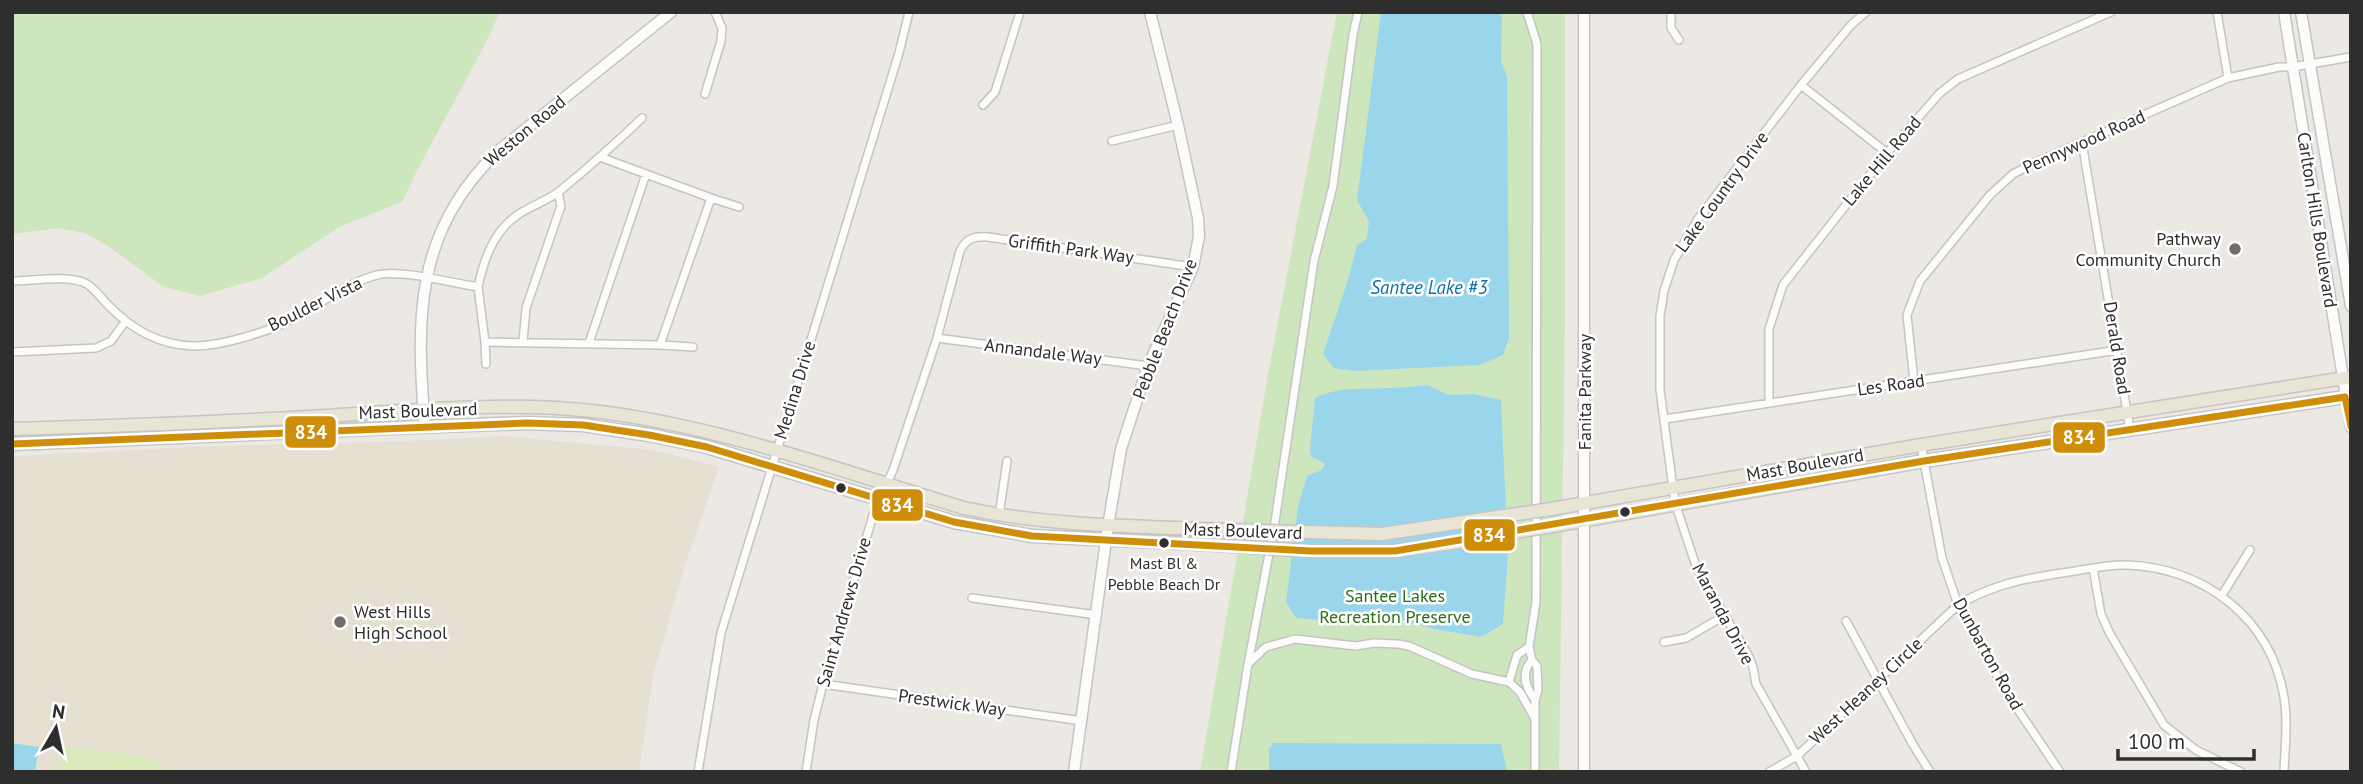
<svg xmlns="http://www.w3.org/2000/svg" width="2363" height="784" font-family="'PT Sans',sans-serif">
<rect width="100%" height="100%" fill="#ece8e4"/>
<path fill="#e6e0d3" d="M504,436L653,450L719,467L684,568L653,676L639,772H12V456L213,446L406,441Z"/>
<path fill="#cee6be" d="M12,12H500C471,77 432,137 402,202L339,227L262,278L200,296L164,287L108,246L85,233L58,228L12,234Z
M1337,12H1565V319L1559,772H1200L1269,369Z"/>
<path fill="#d9eabb" d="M64,747C91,750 155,752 172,772H60Z"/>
<path fill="#99d6ec" d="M1381,12H1499L1502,17L1501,62L1507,76L1509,338L1503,355L1480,365L1353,371L1334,368L1323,354L1348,280L1357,245L1367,239L1369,222L1357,200Z
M1428,385L1448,395L1473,394L1501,400L1508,554L1503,624L1481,637L1434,629L1401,620L1343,622L1296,618L1286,602L1298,506L1307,476L1322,470L1325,464L1311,456L1310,449L1315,398C1339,386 1362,390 1388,388C1401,388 1415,386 1428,385Z
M12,743L39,747L35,772H12Z
M1273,743L1501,744L1507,772H1269V749Z"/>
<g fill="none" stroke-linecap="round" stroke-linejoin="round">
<g stroke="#c5c4c5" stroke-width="10">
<path id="street" d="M1527,12L1537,44L1536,602L1529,647L1532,660L1537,666L1538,690L1535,700V772
M1671,12V28L1679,40
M2217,12L2228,78
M1801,85L1887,153
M705,94L721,41L722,28L715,12
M983,105L995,92L1020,12
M1112,141L1178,125
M2082,142L2130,430
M711,198L739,207
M12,281C31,281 71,274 87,284C95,289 102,299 109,306C133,330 159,345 194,346C221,346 268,332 292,319C320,305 346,283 377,275C400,269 452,283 478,287C484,259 494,230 519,214C533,205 549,200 561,190C589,167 616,143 642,118
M478,287L485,342L660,345L711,198L600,157
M937,338L1148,366
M523,341L526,308L561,206L558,192
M485,342L486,364
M589,343L646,174
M660,345L693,347
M12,352L96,348L111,341L125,322
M1914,381L1907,315L1920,281L1990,195L2013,174L2032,164L2228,78L2279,67H2293L2351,57
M1769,402V329L1783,285L1887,153L1940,93L1958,79L2111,12
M1665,419L2118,350
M1921,445L1942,558L1958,605L2008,695L2060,772
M999,515L1007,461
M2093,568L2101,614L2110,634L2164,725L2196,750L2241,772
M2222,595L2250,550
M972,598L1097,615
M1846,621L1912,743L1930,772
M1664,642L1686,638L1724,616
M1532,660C1520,673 1526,688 1535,700
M1248,664L1274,528L1314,261L1333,186L1353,35L1358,12
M1509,682L1520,692L1534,717
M823,684L1082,721
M698,772L721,633L899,53L909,12
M806,772L814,720L823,684L874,512L893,470L937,338L960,251C966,238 975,236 988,237L1193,267
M1231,772L1248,664L1266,647L1295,639L1356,646L1374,643L1398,644L1409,646L1472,674L1509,682L1517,655L1529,647
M1769,772L1797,756L1958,605C1995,583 2028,578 2069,572C2088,569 2108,564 2127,565C2205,568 2271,619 2284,697C2288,722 2285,747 2284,772
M1806,772L1756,684L1753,667L1748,655L1696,566L1675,503L1660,390V316L1664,291L1674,260L1698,219L1801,85L1851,25L1866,12"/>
</g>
<g stroke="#c5c4c5" stroke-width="13">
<path id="secondary" d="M2284,12L2351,427
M2301,12L2351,306
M425,427C416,319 414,233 497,152L671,12
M1074,772L1108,526L1121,449L1148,366L1193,267L1199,236L1198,218L1178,125L1150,12
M1584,772V12"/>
</g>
<g stroke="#c6c5c4" stroke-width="15">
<path id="primary" d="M12,429C117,426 221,422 325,416C416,410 510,401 601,412C726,428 844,472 964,508C1044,525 1120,526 1201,529
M12,444L441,426L527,423L583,425L649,435L707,447L954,522L1032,536L1200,544
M1551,509L1921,445L2351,377
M1553,526L1924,461L2351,396
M1459,542L1492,536"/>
</g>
<use href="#street" stroke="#fcfcfb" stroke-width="7"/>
<use href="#secondary" stroke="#fcfcfb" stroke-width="10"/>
<use href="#primary" stroke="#e8e4d6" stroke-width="12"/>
<g stroke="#c6c5c4" stroke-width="15" stroke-linecap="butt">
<path id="primary-bridge" d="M1201,529L1382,534L1551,509
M1492,536L1553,526
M1200,544L1311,551H1395L1459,542"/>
</g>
<use href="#primary-bridge" stroke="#e8e4d6" stroke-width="12"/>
<g stroke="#fff" stroke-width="12">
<path id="bus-1" d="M12,444L527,423L583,425L649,435L707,447L954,522L1032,536L1311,551H1395L1924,461L2345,397L2351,426"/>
</g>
<use href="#bus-1" stroke="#cf8e09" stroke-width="7"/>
</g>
<g fill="#706f6e" stroke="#fff" stroke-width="2.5">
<circle cx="2235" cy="249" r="7"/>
<circle cx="340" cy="622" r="7"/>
</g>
<g fill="#2e2e2e" stroke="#fff" stroke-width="2.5">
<circle cx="841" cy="488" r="6"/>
<circle cx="1625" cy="512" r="6"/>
<circle cx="1164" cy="543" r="6"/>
</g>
<g text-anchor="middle" stroke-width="5" stroke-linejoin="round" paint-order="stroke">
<g font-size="16" fill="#2e2e2e" stroke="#fff">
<text x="1164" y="569">Mast Bl &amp;<tspan x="1164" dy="21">Pebble Beach Dr</tspan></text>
</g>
<g font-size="18" fill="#2e2e2e" stroke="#fff">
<text transform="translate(525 131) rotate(-40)" y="6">Weston Road</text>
<text transform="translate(2084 142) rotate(-24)" y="6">Pennywood Road</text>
<text transform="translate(1882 161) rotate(-50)" y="6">Lake Hill Road</text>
<text transform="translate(1722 192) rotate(-54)" y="6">Lake Country Drive</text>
<text transform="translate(2317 220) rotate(81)" y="6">Carlton Hills Boulevard</text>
<text transform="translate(1071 249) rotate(8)" y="6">Griffith Park Way</text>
<text transform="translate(315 304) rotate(-26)" y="6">Boulder Vista</text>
<text transform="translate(1165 329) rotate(-69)" y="6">Pebble Beach Drive</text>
<text transform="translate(2117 348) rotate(81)" y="6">Derald Road</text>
<text transform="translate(1043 352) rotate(7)" y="6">Annandale Way</text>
<text transform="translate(1891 385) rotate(-8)" y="6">Les Road</text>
<text transform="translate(795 390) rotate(-73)" y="6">Medina Drive</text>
<text transform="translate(1585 392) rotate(-90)" y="6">Fanita Parkway</text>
<text transform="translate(418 411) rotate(-2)" y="6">Mast Boulevard</text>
<text transform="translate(1805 465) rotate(-10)" y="6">Mast Boulevard</text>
<text transform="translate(1243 531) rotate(2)" y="6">Mast Boulevard</text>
<text transform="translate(844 612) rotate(-74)" y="6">Saint Andrews Drive</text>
<text transform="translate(1723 614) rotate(62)" y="6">Maranda Drive</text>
<text transform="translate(1988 654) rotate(61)" y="6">Dunbarton Road</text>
<text transform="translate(1866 691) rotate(-43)" y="6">West Heaney Circle</text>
<text transform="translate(952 703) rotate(8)" y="6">Prestwick Way</text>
</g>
<g font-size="18" fill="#2e2e2e" stroke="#fff" text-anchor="end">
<text x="2221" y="245">Pathway<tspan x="2221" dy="21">Community Church</tspan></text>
<text x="354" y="618" text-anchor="start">West Hills<tspan x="354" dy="21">High School</tspan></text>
</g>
<g font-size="18" fill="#2c6e1b" stroke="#fff">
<text x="1395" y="602">Santee Lakes<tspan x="1395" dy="21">Recreation Preserve</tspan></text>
</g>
<g font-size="19" font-style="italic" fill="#0d6fa3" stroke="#fff">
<text x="1429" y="294">Santee Lake #3</text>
</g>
</g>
<g stroke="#fff" stroke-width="2.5">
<rect x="284" y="415" width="53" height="34" rx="7" fill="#cf8e09"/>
<rect x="2052" y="421" width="54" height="33" rx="7" fill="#cf8e09"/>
<rect x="871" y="488" width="53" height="34" rx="7" fill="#cf8e09"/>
<rect x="1463" y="518" width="53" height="34" rx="7" fill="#cf8e09"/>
</g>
<g font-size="19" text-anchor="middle" font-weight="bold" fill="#fff">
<text x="311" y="439">834</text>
<text x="2079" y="444">834</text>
<text x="897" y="512">834</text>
<text x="1489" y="542">834</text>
</g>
<rect width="2363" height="784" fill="none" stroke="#2e2e2e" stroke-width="28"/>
<g transform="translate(56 728) rotate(9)" stroke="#ffffff" stroke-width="5" paint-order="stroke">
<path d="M0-5L12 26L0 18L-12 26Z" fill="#2e2e2e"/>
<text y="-10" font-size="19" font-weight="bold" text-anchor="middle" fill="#2e2e2e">N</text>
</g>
<path d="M2118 749v10h136v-10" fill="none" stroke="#2e2e2e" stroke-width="3.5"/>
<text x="2128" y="749" font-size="21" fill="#2e2e2e" stroke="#ffffff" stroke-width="5" paint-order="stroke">100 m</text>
</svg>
